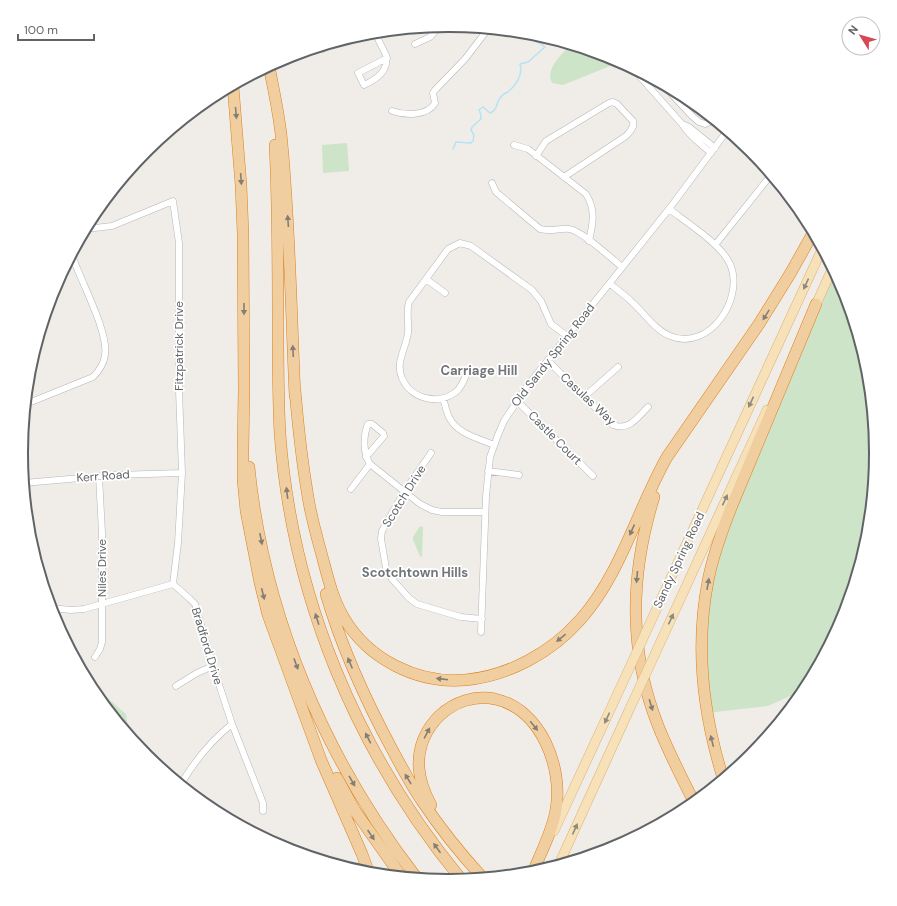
<svg xmlns="http://www.w3.org/2000/svg" width="897" height="906" font-family="'DM Sans',sans-serif">
<rect width="100%" height="100%" fill="#f0ede9"/>
<path fill="#cde4c9" d="M570,45L605,56L620,62L563,85L552,83C545,68 561,56 570,45Z
M347,143L349,171L323,173L322,145Z
M832,269L844,290L868,370L876,453L868,537L843,617L830,642L827,644L799,692L768,706L706,713L702,664L714,555Z
M420,526L423,527L422,557L420,556L413,540V537Z
M89,682L126,714L129,734L93,690Z"/>
<g fill="none" stroke-linecap="round" stroke-linejoin="round">
<path stroke="#b3e3f5" stroke-width="1.5" d="M453,149L456,142L471,143L473,141L474,135L471,130L472,127L481,119V115L479,110L480,109L483,107L490,113C498,110 496,103 500,98C502,95 505,93 508,92C516,85 523,75 520,64L528,62L545,47L540,43L536,42V40L539,36"/>
<g stroke="#b3b6b9" stroke-width="7">
<path id="street" d="M375,33L386,55C389,71 377,79 364,85L358,73L387,58
M415,44L430,37L440,26
M323,49L332,44
M634,70L682,124L689,127L715,148
M664,86L692,116L699,122L705,124L714,120
M392,111C404,115 427,117 435,103L433,93L435,90L465,59L488,29
M682,124C689,136 701,144 711,153
M514,145L528,149L586,194C596,210 593,223 589,241
M536,156L546,141L609,103L613,102L617,104L633,121C635,127 630,132 626,136L564,177
M492,183L496,192L540,229C551,232 559,228 569,229C581,230 611,258 622,267
M86,229L112,226L173,201L179,243V390L182,473L178,543L173,584
M715,245L771,175
M426,279L445,293
M610,284C618,290 626,296 633,303C645,314 655,330 670,336C710,352 745,298 730,264C721,244 686,222 669,209
M548,361L613,425C629,431 637,418 648,407
M468,371C465,377 463,384 458,390C441,406 411,400 402,378C395,363 406,348 408,333C409,323 406,312 409,302L448,249L460,243L471,246L532,290L541,301L551,324L567,336
M584,397L618,367
M443,398C445,404 446,411 449,417C457,434 478,438 494,445
M517,401L593,476
M26,404L93,377C99,371 104,363 105,355C109,332 80,280 72,255
M431,453L404,492L382,531L381,539L386,568L392,579L409,598L417,604L461,617L482,619
M366,457L384,436L383,433L372,424H368C363,436 363,453 370,464L420,504L432,510L442,512H485
M488,471L519,475
M24,483L114,475L182,473
M351,489L370,464
M173,584L190,599L195,604L213,666L232,724L263,803V811
M51,608L71,610L84,609L173,584
M481,632L486,496L490,457L498,435L504,421L528,385L669,209L727,131
M95,657L100,649L102,642V533L99,476
M176,686L197,673L213,666
M181,784C194,762 212,740 232,724"/>
</g>
<g stroke="#e1af70" stroke-width="10">
<path id="primary" d="M814,309L832,269
M651,621L822,249
M655,654L767,410
M554,831L623,682
M559,864L630,708"/>
</g>
<g stroke="#dc801c" stroke-width="12">
<path id="highway" d="M269,66C274,92 280,118 282,144C290,228 291,312 295,396
M233,86L241,185L243,234L244,389L243,450V480L246,511L260,583L268,615L321,760L362,854L369,873
M275,145C278,205 278,264 278,324C278,361 278,397 280,434C292,597 357,753 461,879
M295,390C298,426 302,462 308,497C311,516 316,534 321,552C327,574 332,598 344,618C368,659 417,684 465,680C508,676 551,653 580,620C621,574 637,510 667,457L759,324L790,274L813,233
M249,467C264,616 325,759 416,877
M654,497C630,575 628,651 659,728C669,753 682,778 694,802
M326,594C342,649 366,701 393,751C402,768 411,785 422,801C440,828 460,853 482,877
M337,778L355,811L401,876
M723,778C703,714 695,647 708,581C713,554 723,528 733,503L816,304
M431,805C425,794 420,781 419,768C416,727 453,691 495,699C541,709 563,767 556,809C553,830 541,852 533,872"/>
</g>
<use href="#street" stroke="#fff" stroke-width="6"/>
<use href="#primary" stroke="#f6e1b8" stroke-width="9"/>
<use href="#highway" stroke="#f1ce9f" stroke-width="11"/>
<g stroke="#e1af70" stroke-width="10" stroke-linecap="butt">
<path id="primary-bridge" d="M623,682L651,621
M630,708L655,654"/>
</g>
<use href="#primary-bridge" stroke="#f6e1b8" stroke-width="9"/>
</g>
<defs><path id="oneway-solid" d="M-6-.8H1V-3.2L6.5 0L1 3.2V.8H-6Z"/></defs>
<g fill="#847e75">
<use href="#oneway-solid" transform="translate(236 113) rotate(85)"/>
<use href="#oneway-solid" transform="translate(241 179) rotate(86)"/>
<use href="#oneway-solid" transform="translate(288 221) rotate(-94)"/>
<use href="#oneway-solid" transform="translate(244 309) rotate(90)"/>
<use href="#oneway-solid" transform="translate(766 315) rotate(122)"/>
<use href="#oneway-solid" transform="translate(293 351) rotate(-93)"/>
<use href="#oneway-solid" transform="translate(287 493) rotate(-97)"/>
<use href="#oneway-solid" transform="translate(632 530) rotate(114)"/>
<use href="#oneway-solid" transform="translate(261 539) rotate(79)"/>
<use href="#oneway-solid" transform="translate(637 577) rotate(95)"/>
<use href="#oneway-solid" transform="translate(708 584) rotate(-80)"/>
<use href="#oneway-solid" transform="translate(263 594) rotate(76)"/>
<use href="#oneway-solid" transform="translate(317 619) rotate(-108)"/>
<use href="#oneway-solid" transform="translate(561 638) rotate(141)"/>
<use href="#oneway-solid" transform="translate(350 663) rotate(-113)"/>
<use href="#oneway-solid" transform="translate(296 664) rotate(70)"/>
<use href="#oneway-solid" transform="translate(442 679) rotate(-173)"/>
<use href="#oneway-solid" transform="translate(651 705) rotate(73)"/>
<use href="#oneway-solid" transform="translate(534 726) rotate(51)"/>
<use href="#oneway-solid" transform="translate(427 733) rotate(-62)"/>
<use href="#oneway-solid" transform="translate(368 738) rotate(-117)"/>
<use href="#oneway-solid" transform="translate(712 741) rotate(-104)"/>
<use href="#oneway-solid" transform="translate(408 779) rotate(-121)"/>
<use href="#oneway-solid" transform="translate(352 781) rotate(60)"/>
<use href="#oneway-solid" transform="translate(371 835) rotate(56)"/>
<use href="#oneway-solid" transform="translate(437 848) rotate(-126)"/>
</g>
<g fill="#8d8a7f">
<use href="#oneway-solid" transform="translate(806 284) rotate(115)"/>
<use href="#oneway-solid" transform="translate(751 402) rotate(115)"/>
<use href="#oneway-solid" transform="translate(725 500) rotate(-65)"/>
<use href="#oneway-solid" transform="translate(671 619) rotate(-65)"/>
<use href="#oneway-solid" transform="translate(607 718) rotate(115)"/>
<use href="#oneway-solid" transform="translate(575 829) rotate(-66)"/>
</g>
<g text-anchor="middle" stroke-width="3.5" stroke-linejoin="round" paint-order="stroke">
<g font-size="12" fill="#606467" stroke="#fff">
<text transform="translate(179 346) rotate(-90)" y="4">Fitzpatrick Drive</text>
<text transform="translate(553 355) rotate(-52)" y="4">Old Sandy Spring Road</text>
<text transform="translate(588 399) rotate(43)" y="4">Casulas Way</text>
<text transform="translate(555 438) rotate(45)" y="4">Castle Court</text>
<text transform="translate(103 476) rotate(-4)" y="4">Kerr Road</text>
<text transform="translate(404 496) rotate(-58)" y="4">Scotch Drive</text>
<text transform="translate(679 560) rotate(-65)" y="4">Sandy Spring Road</text>
<text transform="translate(102 568) rotate(-90)" y="4">Niles Drive</text>
<text transform="translate(207 646) rotate(73)" y="4">Bradford Drive</text>
</g>
<g font-size="13" font-weight="bold" fill="#717679" stroke="#fff">
<text x="479" y="375">Carriage Hill</text>
<text x="415" y="577">Scotchtown Hills</text>
</g>
</g>
<path d="M0 0H897V906H0ZM448 32H449A420 420 0 0 1 869 452V454A420 420 0 0 1 449 874H448A420 420 0 0 1 28 454V452A420 420 0 0 1 448 32Z" fill="#fff" fill-rule="evenodd"/>
<path fill="none" stroke="#606467" stroke-width="2" d="M448 32H449A420 420 0 0 1 869 452V454A420 420 0 0 1 449 874H448A420 420 0 0 1 28 454V452A420 420 0 0 1 448 32Z"/>
<g transform="translate(861 36) rotate(307)"><circle r="19" fill="#ffffff" stroke="#bfc1c2"/>
<path d="M0-3L7 15L0 10L-7 15Z" fill="#d54956"/>
<text y="-6" font-size="11" font-weight="bold" text-anchor="middle" fill="#606467">N</text>
</g>
<path d="M18 34v6h76v-6" fill="none" stroke="#606467" stroke-width="2"/>
<text x="24" y="34" font-size="12" fill="#606467" stroke="#ffffff" stroke-width="3" paint-order="stroke">100 m</text>
</svg>
